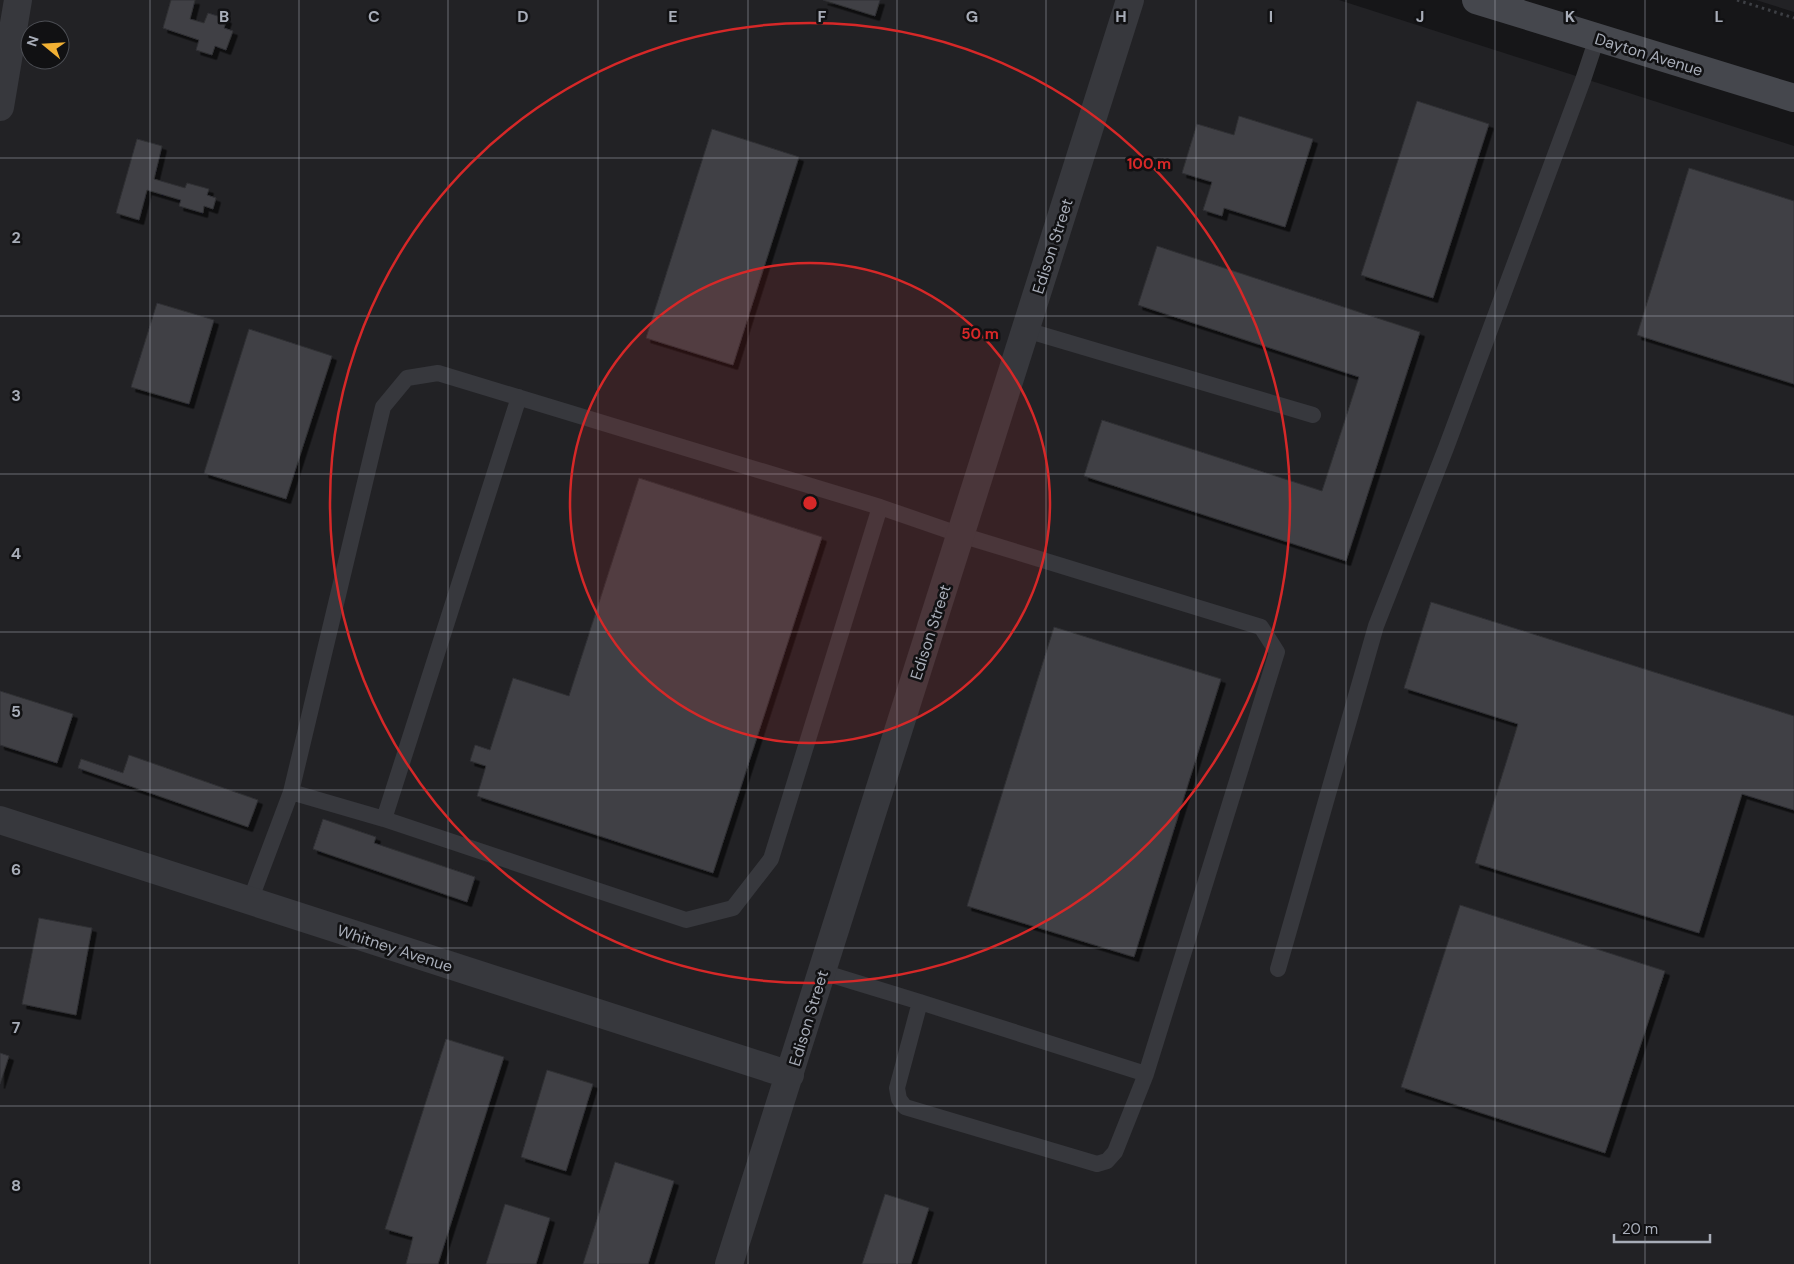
<svg xmlns="http://www.w3.org/2000/svg" width="1794" height="1264" font-family="'DM Sans',sans-serif">
<defs>
<filter id="shadow"><feDropShadow dx="4.5" dy="4.5" stdDeviation="0" flood-color="#0009"/></filter>
</defs>
<rect width="100%" height="100%" fill="#161618"/>
<path fill="#222225" fill-rule="evenodd" d="M0,0H1339L1794,146V1264H0ZM30,30H60V60H30Z
M1756,0H1794V12Z"/>
<path fill="#404145" stroke="#303034" filter="url(#shadow)" d="M171,0H195L190,19L204,23L208,13L227,19L224,28L233,31L226,50L215,46L212,55L196,50L199,40L163,28Z
M823,0H880L875,16Z
M1417,101L1489,124L1433,298L1361,275Z
M1239,116L1313,139L1285,227L1224,208L1222,216L1203,210L1212,182L1182,173L1197,124L1234,135Z
M712,129L799,157L733,365L646,338Z
M137,139L162,146L154,179L185,188L187,183L209,189L207,195L216,198L213,209L204,206L203,213L179,206L181,200L147,190L139,220L116,213Z
M1689,168L1794,201V384L1637,335Z
M1157,246L1420,332L1346,561L1084,476L1102,420L1322,491L1359,377L1138,305Z
M157,303L214,320L189,404L131,387Z
M249,329L332,356L286,499L204,473Z
M639,478L822,537L713,873L477,796L486,766L470,761L475,745L490,750L513,678L569,696Z
M1431,602L1794,716V810L1742,794L1699,933L1475,863L1518,724L1404,688Z
M1054,627L1221,679L1134,957L967,906Z
M0,691L73,714L57,763L0,745Z
M129,755L258,800L248,827L78,768L81,759L123,773Z
M323,819L376,837L374,843L475,877L467,902L313,849Z
M1460,905L1665,971L1605,1153L1401,1087Z
M39,918L92,928L76,1015L22,1004Z
M446,1039L504,1057L438,1264H406L413,1237L385,1229Z
M0,1053L9,1056L0,1084Z
M547,1070L593,1084L566,1171L521,1157Z
M615,1162L674,1181L648,1264H583Z
M885,1194L929,1208L911,1264H862Z
M505,1204L550,1218L536,1264H486Z"/>
<g fill="none" stroke-linecap="round" stroke-linejoin="round">
<path stroke="#3d3f44" stroke-width="3" stroke-dasharray="2.5 4" stroke-linecap="butt" d="M1737,0L1794,18"/>
<path stroke="#37383d" stroke-width="16" d="M1026,330L1313,415
M291,792L383,407L407,378L438,373L880,507
M384,819L519,397
M250,901L291,792L384,819L686,920L733,908L771,859L880,507L961,535L1261,627L1277,652L1146,1074L920,1002L822,972
M1278,969L1376,626L1446,448L1583,80L1597,38
M920,1002L897,1088L899,1099L905,1107L1097,1164L1107,1161L1115,1152L1146,1074"/>
<path stroke="#37383d" stroke-width="28" d="M0,107L18,0
M0,820L790,1075
M729,1264L1130,0"/>
<path stroke="#45474d" stroke-width="28" d="M1476,0L1794,98"/>
</g>
<path fill="none" stroke="#a8adb8" stroke-width="1" stroke-opacity="0.55" d="M150,0V1264M299,0V1264M448,0V1264M598,0V1264M748,0V1264M897,0V1264M1046,0V1264M1196,0V1264M1346,0V1264M1495,0V1264M1645,0V1264M0,158H1794M0,316H1794M0,474H1794M0,632H1794M0,790H1794M0,948H1794M0,1106H1794"/>
<circle cx="810" cy="503" r="240" fill="#d62828" fill-opacity=".12"/>
<g fill="none" stroke="#d62828" stroke-width="2.5">
<circle cx="810" cy="503" r="240"/>
<circle cx="810" cy="503" r="480"/>
</g>
<g text-anchor="middle" stroke-width="5" stroke-linejoin="round" paint-order="stroke">
<g font-size="16" fill="#a8adb8" stroke="#111113">
<text transform="translate(1649 54) rotate(17)" y="6">Dayton Avenue</text>
<text transform="translate(1052 246) rotate(-72)" y="6">Edison Street</text>
<text transform="translate(930 632) rotate(-72)" y="6">Edison Street</text>
<text transform="translate(395 948) rotate(18)" y="6">Whitney Avenue</text>
<text transform="translate(808 1018) rotate(-73)" y="6">Edison Street</text>
</g>
</g>
<g font-size="16" text-anchor="middle" font-weight="bold" fill="#a8adb8" stroke="#111113" stroke-width="5" stroke-linejoin="round" paint-order="stroke">
<text x="224" y="22">B</text>
<text x="374" y="22">C</text>
<text x="523" y="22">D</text>
<text x="673" y="22">E</text>
<text x="822" y="22">F</text>
<text x="972" y="22">G</text>
<text x="1121" y="22">H</text>
<text x="1271" y="22">I</text>
<text x="1420" y="22">J</text>
<text x="1570" y="22">K</text>
<text x="1719" y="22">L</text>
<text x="16" y="243">2</text>
<text x="16" y="401">3</text>
<text x="16" y="559">4</text>
<text x="16" y="717">5</text>
<text x="16" y="875">6</text>
<text x="16" y="1033">7</text>
<text x="16" y="1191">8</text>
</g>
<circle cx="810" cy="503" r="8" fill="#d62828" stroke="#111113" stroke-width="2.5"/>
<g font-size="15" text-anchor="middle" font-weight="bold" fill="#d62828" stroke="#111113" stroke-width="5" stroke-linejoin="round" paint-order="stroke">
<text x="1149" y="169">100 m</text>
<text x="980" y="339">50 m</text>
</g>
<g transform="translate(45 45) rotate(288)"><circle r="24" fill="#111113" stroke="#4d4f55"/>
<path d="M0-4L9 19L0 12L-9 19Z" fill="#f2b134"/>
<text y="-8" font-size="14" font-weight="bold" text-anchor="middle" fill="#a8adb8">N</text>
</g>
<path d="M1614 1234v8h96v-8" fill="none" stroke="#a8adb8" stroke-width="2.5"/>
<text x="1622" y="1234" font-size="15" fill="#a8adb8" stroke="#111113" stroke-width="4" paint-order="stroke">20 m</text>
</svg>
